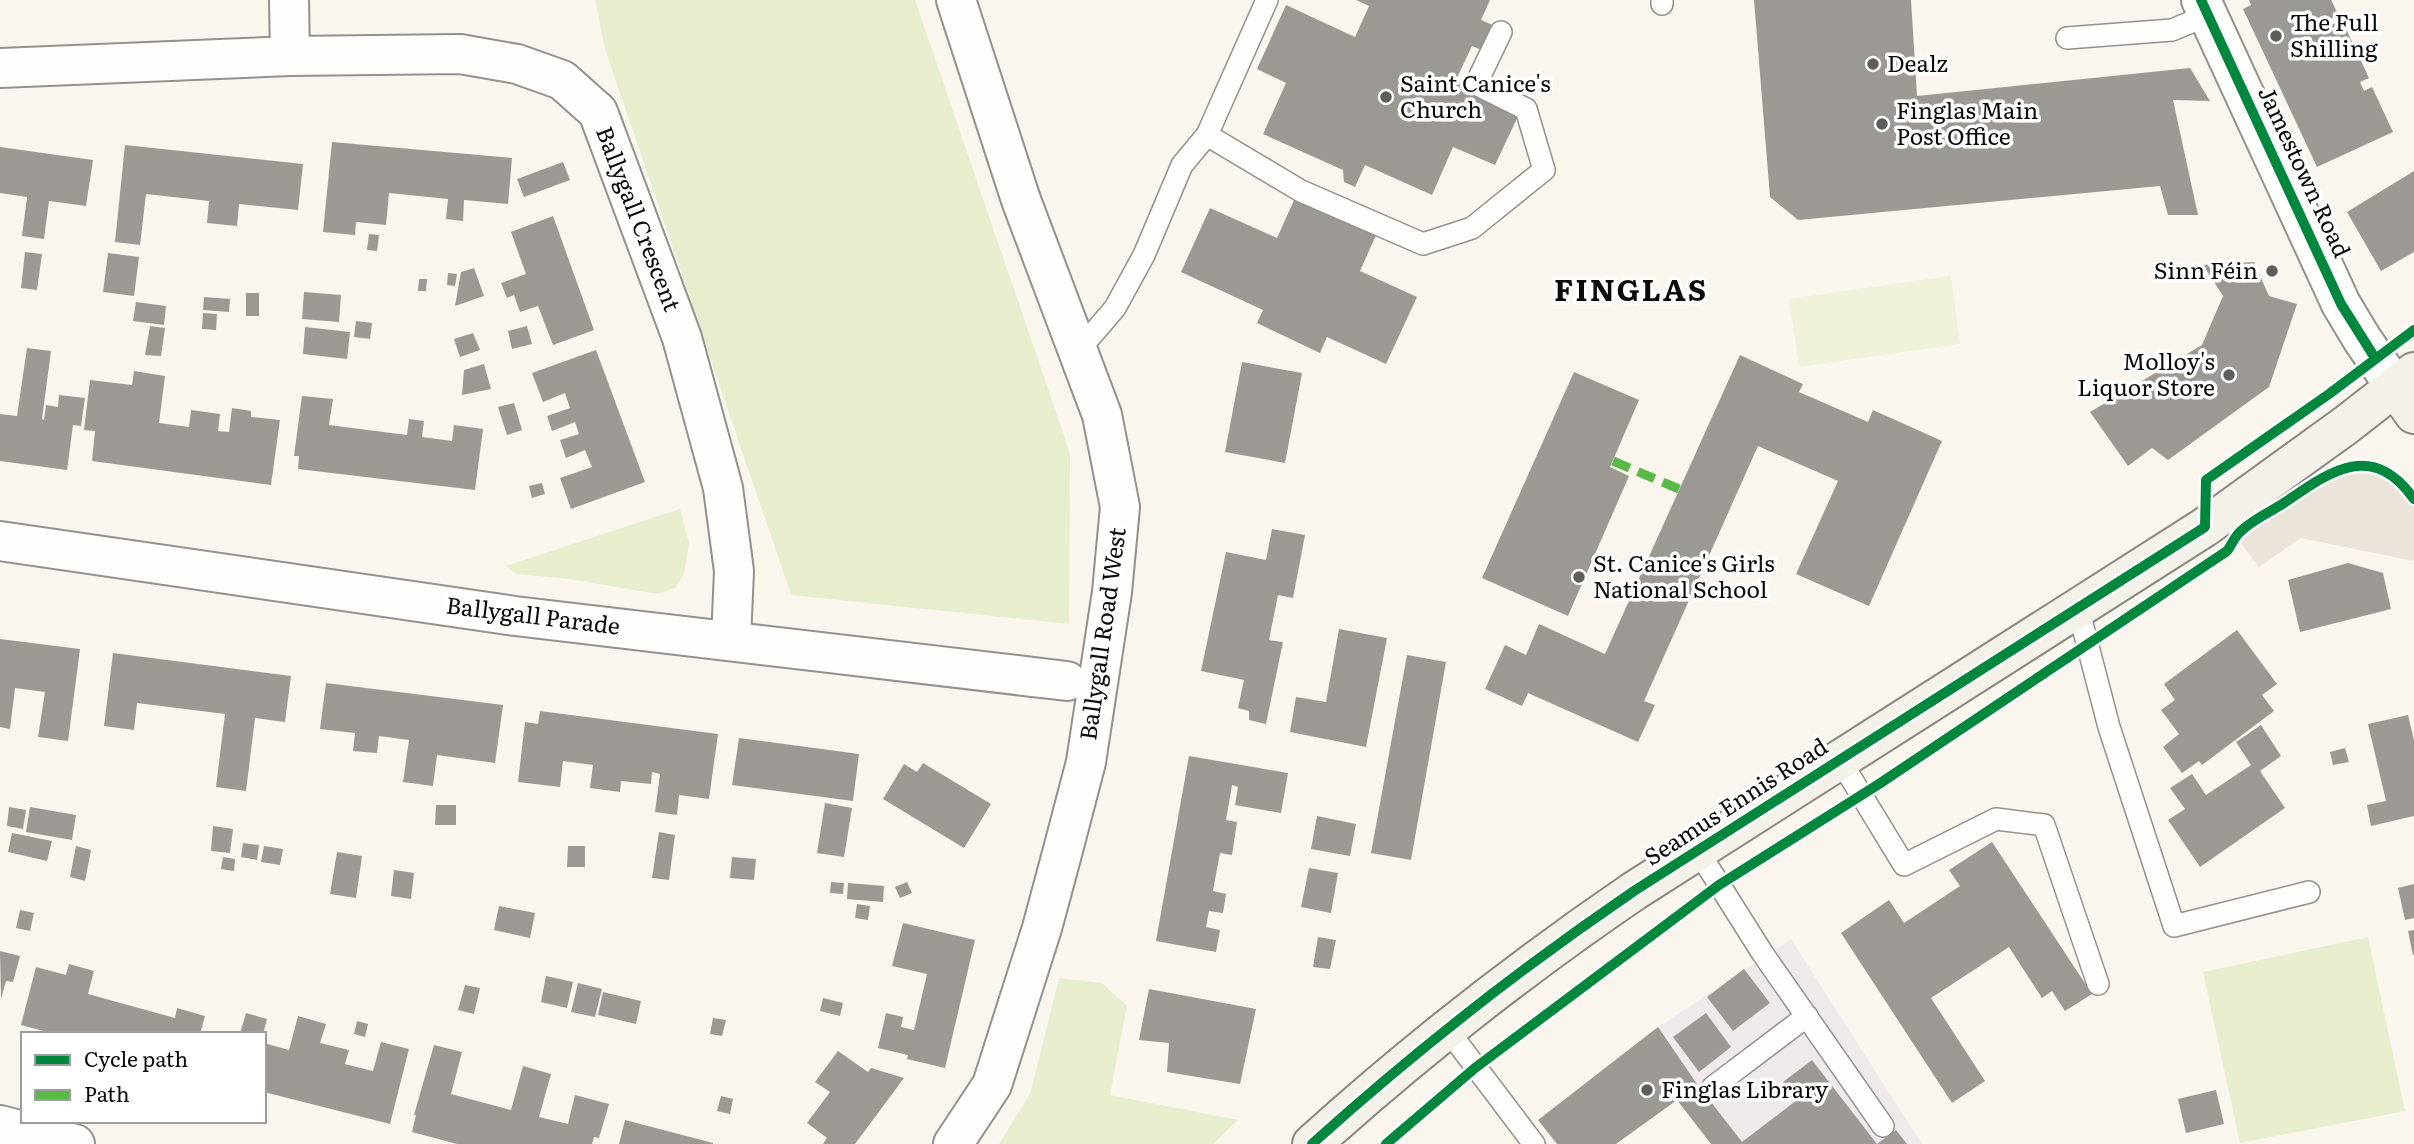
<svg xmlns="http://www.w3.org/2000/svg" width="2414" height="1144" font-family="Literata,serif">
<rect width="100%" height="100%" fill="#faf6ee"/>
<path fill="#f0e9ec" d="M1791,939L1922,1144H1711L1677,1100L1697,1084L1658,1027Z"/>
<path fill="#e6eece" d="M595,0H915L1070,453L1069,624L791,595L605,49Z
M680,509L689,543L684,574L675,588L657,594L570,579L516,574L506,566Z
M2368,937L2405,1111L2240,1143L2203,972Z
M1059,978L1102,983L1127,1006L1110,1095L1238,1120L1213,1144H999L1030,1094Z"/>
<path fill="#eff2d8" d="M1951,276L1960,344L1799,367L1789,299Z"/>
<path fill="#eae4da" d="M2348,466L2383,471L2402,483L2414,499V561L2301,538L2259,567L2236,537L2248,527L2325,476Z"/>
<path fill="#9c9995" d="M1356,0H1490L1481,20L1497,27L1486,52L1472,46L1456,80L1521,110L1495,165L1453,147L1432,195L1365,165L1355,187L1344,182L1343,170L1263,134L1286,83L1257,69L1286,5L1355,37L1369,6Z
M1754,0H1911L1917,96L2190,68L2210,101L2173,100L2198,215H2168L2160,186L1798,220L1770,197Z
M2249,0H2331L2339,16L2330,19L2333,24L2342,20L2369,78L2360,82L2364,91L2372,87L2393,132L2317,167L2243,9L2251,5Z
M332,142L512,158L508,204L464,200L463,221L446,219L448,199L389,193L386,225L356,222L355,235L323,232Z
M125,145L303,164L298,210L239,204L237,226L207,223L209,201L146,194L140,245L115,242Z
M0,147L93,160L86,206L49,201L44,239L22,236L27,197L0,193Z
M563,162L570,180L524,197L517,179Z
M2414,171V252L2381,271L2347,212Z
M1295,198L1376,235L1360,271L1417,297L1386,364L1327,337L1320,353L1257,323L1263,310L1181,272L1210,208L1277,238Z
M553,216L594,330L553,345L538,306L520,312L514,295L507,298L501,283L526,274L511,232Z
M369,234L379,235L377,251L367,250Z
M25,252L42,254L37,290L21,288Z
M108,253L139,257L134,296L103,292Z
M2254,262L2269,296L2297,304L2269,387L2168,460L2152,448L2128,466L2090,412L2202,345L2223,296L2203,265Z
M474,268L484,296L455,306L461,272Z
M448,273L457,274L455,286L447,285Z
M419,279H427L426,291H418Z
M304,292L341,295L339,322L302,319Z
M246,293H259V316H246Z
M204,297L230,299L229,312L203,310Z
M136,302L166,306L164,325L133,321Z
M203,313L217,314L216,330L202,329Z
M356,321L372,323L370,339L354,337Z
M150,326L165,328L161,356L145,355Z
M527,326L532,344L512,349L508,331Z
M305,327L350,332L347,359L303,354Z
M473,333L480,350L460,357L454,339Z
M27,348L51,351L42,419L44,420L46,405L58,407L59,395L85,398L81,426L73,425L67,470L0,461V414L17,416Z
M596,350L645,482L571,509L560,478L592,467L585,450L566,458L560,440L579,434L575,422L552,431L547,416L570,408L565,393L543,402L532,373Z
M1740,355L1803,384L1799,392L1868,422L1873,410L1942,441L1869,606L1796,574L1838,481L1758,446L1644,701L1655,705L1638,742L1528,693L1522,706L1485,689L1505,645L1526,655L1539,624L1605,654Z
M1242,362L1302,373L1285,463L1225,452Z
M484,364L491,389L462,395L464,370Z
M134,371L165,376L159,423L189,427L191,410L220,414L218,431L229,432L232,408L251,411V417L280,420L271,485L92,461L95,431L84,430L90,380L132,385Z
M1574,372L1639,400L1610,467L1629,476L1568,616L1482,578Z
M302,396L333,399L329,425L407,435L409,419L424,421L422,437L452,441L454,425L483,429L475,490L298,469L299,456H294Z
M514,403L522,430L507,435L498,407Z
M542,483L545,494L532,498L529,486Z
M1272,529L1305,535L1293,598L1278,595L1269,640L1283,642L1266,724L1249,720V711L1238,708L1244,680L1201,671L1226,552L1266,560Z
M2348,563L2383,573L2391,609L2300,632L2288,580Z
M1339,629L1387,638L1366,747L1290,732L1296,697L1326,702Z
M2237,630L2277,684L2262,695L2274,711L2202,765L2199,761L2182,773L2163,747L2179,734L2161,710L2175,700L2164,684Z
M0,639L80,649L68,741L38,737L45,692L15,688L10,729L0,727Z
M113,653L291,676L285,722L255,718L246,791L216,787L225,714L137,703L134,730L104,726Z
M1407,655L1446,662L1411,860L1371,853Z
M326,683L503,705L495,763L437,755L433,786L403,782L409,740L379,736L377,753L353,751L355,733L320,729Z
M540,711L718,734L709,799L679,795L677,815L655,812L660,774L652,772L651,784L621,781L620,792L590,788L593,765L563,761L560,787L518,782L525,722L538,724Z
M2408,715L2414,740V816L2371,826L2367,805L2386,801L2368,724Z
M2261,725L2281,756L2260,771L2285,808L2200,867L2168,820L2185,809L2170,788L2192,774L2206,795L2251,765L2236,742Z
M739,738L859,754L853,801L732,785Z
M2345,748L2349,762L2333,765L2330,752Z
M1189,756L1288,773L1281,813L1235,805L1238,787L1232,785L1226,820L1237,822L1232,855L1220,853L1213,891L1226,894L1223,913L1209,911L1206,927L1220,930L1216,952L1156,941Z
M923,763L991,804L964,848L883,799L904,764L917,772Z
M825,803L852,808L844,857L817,853Z
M436,805H456V825H435Z
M9,807L26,810L23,829L7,826Z
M30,807L76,815L72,840L26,832Z
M1317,816L1356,824L1350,856L1311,849Z
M213,826L233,829L230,853L211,851Z
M659,832L675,835L669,880L652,878Z
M12,833L52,841L47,861L8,852Z
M1992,842L2092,994L2065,1011L2052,991L2042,998L2009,947L1931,998L1985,1081L1952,1103L1841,933L1889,900L1904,923L1960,886L1949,870Z
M243,843L259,845L257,860L241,857Z
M76,846L91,850L85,881L70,877Z
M264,846L283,849L280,865L261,862Z
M568,846H585V867H567Z
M337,852L362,856L356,898L330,894Z
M223,857L235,859L234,871L221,869Z
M732,857L756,859L754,880L730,878Z
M1309,868L1338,873L1331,913L1301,907Z
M394,870L414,873L411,899L391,896Z
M831,882L844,883L843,894L830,893Z
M907,882L912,893L900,898L895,887Z
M848,883L884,886L883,902L847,899Z
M2414,884V918L2405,920L2398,888Z
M857,904L870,906L868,920L855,918Z
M499,906L535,913L530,938L494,930Z
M20,910L34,913L30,931L16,928Z
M903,923L975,940L945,1068L907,1059L908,1055L878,1048L886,1013L903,1017L901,1027L914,1030L927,974L892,966Z
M2414,930V955H2413L2408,931Z
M1318,937L1336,940L1330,969L1313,967Z
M0,951L20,956L13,982L6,981L1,999Z
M69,964L94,971L88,994L175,1018L177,1008L205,1016L200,1034H55L21,1025L36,967L66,975Z
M1744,969L1770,1003L1733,1031L1707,997Z
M546,976L573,982L567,1008L541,1002Z
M578,983L602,989L595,1017L571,1012Z
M465,985L480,988L474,1014L458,1010Z
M1149,989L1256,1009L1240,1084L1167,1072L1169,1043L1139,1040Z
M603,992L641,1001L636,1024L598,1015Z
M823,998L843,1003L840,1016L820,1011Z
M246,1013L267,1019L263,1034H240Z
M1706,1013L1731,1047L1699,1072L1673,1037Z
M298,1016L326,1024L320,1043L349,1050L345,1064L373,1071L381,1042L409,1049L390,1124L264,1092V1043L289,1050Z
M713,1018L726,1020L722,1036L710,1034Z
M357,1021L368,1024L365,1037L354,1034Z
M1658,1027L1697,1084L1742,1142L1797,1100L1783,1082L1812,1060L1877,1144H1711L1677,1100L1616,1144H1557L1538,1120Z
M434,1045L462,1052L451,1094L511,1110L523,1066L551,1074L539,1117L568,1124L575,1095L609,1104L599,1138L594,1137L592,1144H457L412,1132L416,1115H414Z
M838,1051L868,1072L871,1068L904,1078L855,1144H823L827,1138L807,1123L830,1092L815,1082Z
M2216,1090L2224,1124L2186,1133L2178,1099Z
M721,1096L733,1099L730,1114L717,1111Z
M625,1120L713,1143V1144H619Z
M1896,1130L1907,1144H1877Z"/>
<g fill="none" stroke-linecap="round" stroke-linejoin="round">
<g stroke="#93918d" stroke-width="24">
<path id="lane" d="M1662,4V0
M2067,38L2172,30L2208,15
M1207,135L1301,191L1423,244L1472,228L1544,170L1526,109L1476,84L1501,32
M1079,350L1115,308L1144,255L1182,165L1207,135L1267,0
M2078,608L2109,727L2174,926L2309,892
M1840,760L1904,865L1996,819L2044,825L2098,984
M1698,851L1763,954L1883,1126
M1447,1029L1534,1144
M1713,1087L1807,1016"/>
</g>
<g stroke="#93918d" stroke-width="42">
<path id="street" d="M289,0L290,56
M2201,0L2341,304L2362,339L2395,387
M0,68L290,56L460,54L517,64L562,80L598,112L682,338L723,488L734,571L731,640
M0,541L515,616L1067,681
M0,1125L75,1144
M953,1144L992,1085L1042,928L1063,850L1086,762L1112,592L1120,507L1102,415L1021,200L956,0"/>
</g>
<g stroke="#898784" stroke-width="42">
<path id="secondary" d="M2395,387L2414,414
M1312,1144C1414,1052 1521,968 1634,891L2205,527L2346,425L2414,372"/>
</g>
<use href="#lane" stroke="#fefefc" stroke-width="21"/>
<use href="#street" stroke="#fefefc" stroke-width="38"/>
<use href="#secondary" stroke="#f4f1e8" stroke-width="38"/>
<path stroke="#58b947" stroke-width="9" stroke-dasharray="18 9" stroke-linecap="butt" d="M1613,461L1679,489"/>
<g stroke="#fff" stroke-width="15">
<path id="cycleway" d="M2201,0L2341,304L2375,358
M1312,1144C1414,1052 1521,968 1634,891L2205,527L2206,480L2329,394L2414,330
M1386,1144L1475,1068L1719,885L1879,784L2227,551C2231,546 2234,538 2239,533C2250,521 2270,512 2284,503C2331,471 2372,440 2414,499"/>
</g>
<use href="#cycleway" stroke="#00873e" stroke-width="10"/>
</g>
<g fill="#5f5d5a" stroke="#fff" stroke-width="2.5">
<circle cx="2276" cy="36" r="7"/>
<circle cx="1873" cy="64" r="7"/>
<circle cx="1386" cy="97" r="7"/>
<circle cx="1882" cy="124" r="7"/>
<circle cx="2272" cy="271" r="7"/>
<circle cx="2229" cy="375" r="7"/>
<circle cx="1579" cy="577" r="7"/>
<circle cx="1647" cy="1090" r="7"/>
</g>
<g text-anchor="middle" stroke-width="7" stroke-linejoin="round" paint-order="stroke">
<g font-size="23" fill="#0b0b0b" stroke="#fff" text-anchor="start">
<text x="2290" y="31">The Full<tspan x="2290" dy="26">Shilling</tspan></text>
<text x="1887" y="72">Dealz</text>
<text x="1400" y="92">Saint Canice's<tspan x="1400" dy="26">Church</tspan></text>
<text x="1896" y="119">Finglas Main<tspan x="1896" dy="26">Post Office</tspan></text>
<text x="2258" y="279" text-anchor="end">Sinn Féin</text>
<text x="2215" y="370" text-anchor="end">Molloy's<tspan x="2215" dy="26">Liquor Store</tspan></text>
<text x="1593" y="572">St. Canice's Girls<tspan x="1593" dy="26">National School</tspan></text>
<text x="1661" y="1098">Finglas Library</text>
</g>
<g font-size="23" fill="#0b0b0b" stroke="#fff">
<text transform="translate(2304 172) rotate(65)" y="8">Jamestown Road</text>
<text transform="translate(638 219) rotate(69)" y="8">Ballygall Crescent</text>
<text transform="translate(533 616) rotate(7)" y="8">Ballygall Parade</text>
<text transform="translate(1103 634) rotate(-82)" y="8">Ballygall Road West</text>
<text transform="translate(1736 802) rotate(-33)" y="8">Seamus Ennis Road</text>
</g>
<g font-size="30" font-weight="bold" letter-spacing="2" fill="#0b0b0b" stroke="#fff">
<text x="1631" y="301">FINGLAS</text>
</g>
</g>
<rect x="21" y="1032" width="245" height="91" fill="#ffffff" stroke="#9d9d9d" stroke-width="2"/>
<rect x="35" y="1055" width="35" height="10" fill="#00873e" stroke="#9d9d9d" stroke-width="2"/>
<text x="84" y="1067" font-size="21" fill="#0b0b0b">Cycle path</text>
<rect x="35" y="1090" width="35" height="10" fill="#58b947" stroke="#9d9d9d" stroke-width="2"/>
<text x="84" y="1102" font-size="21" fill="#0b0b0b">Path</text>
</svg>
